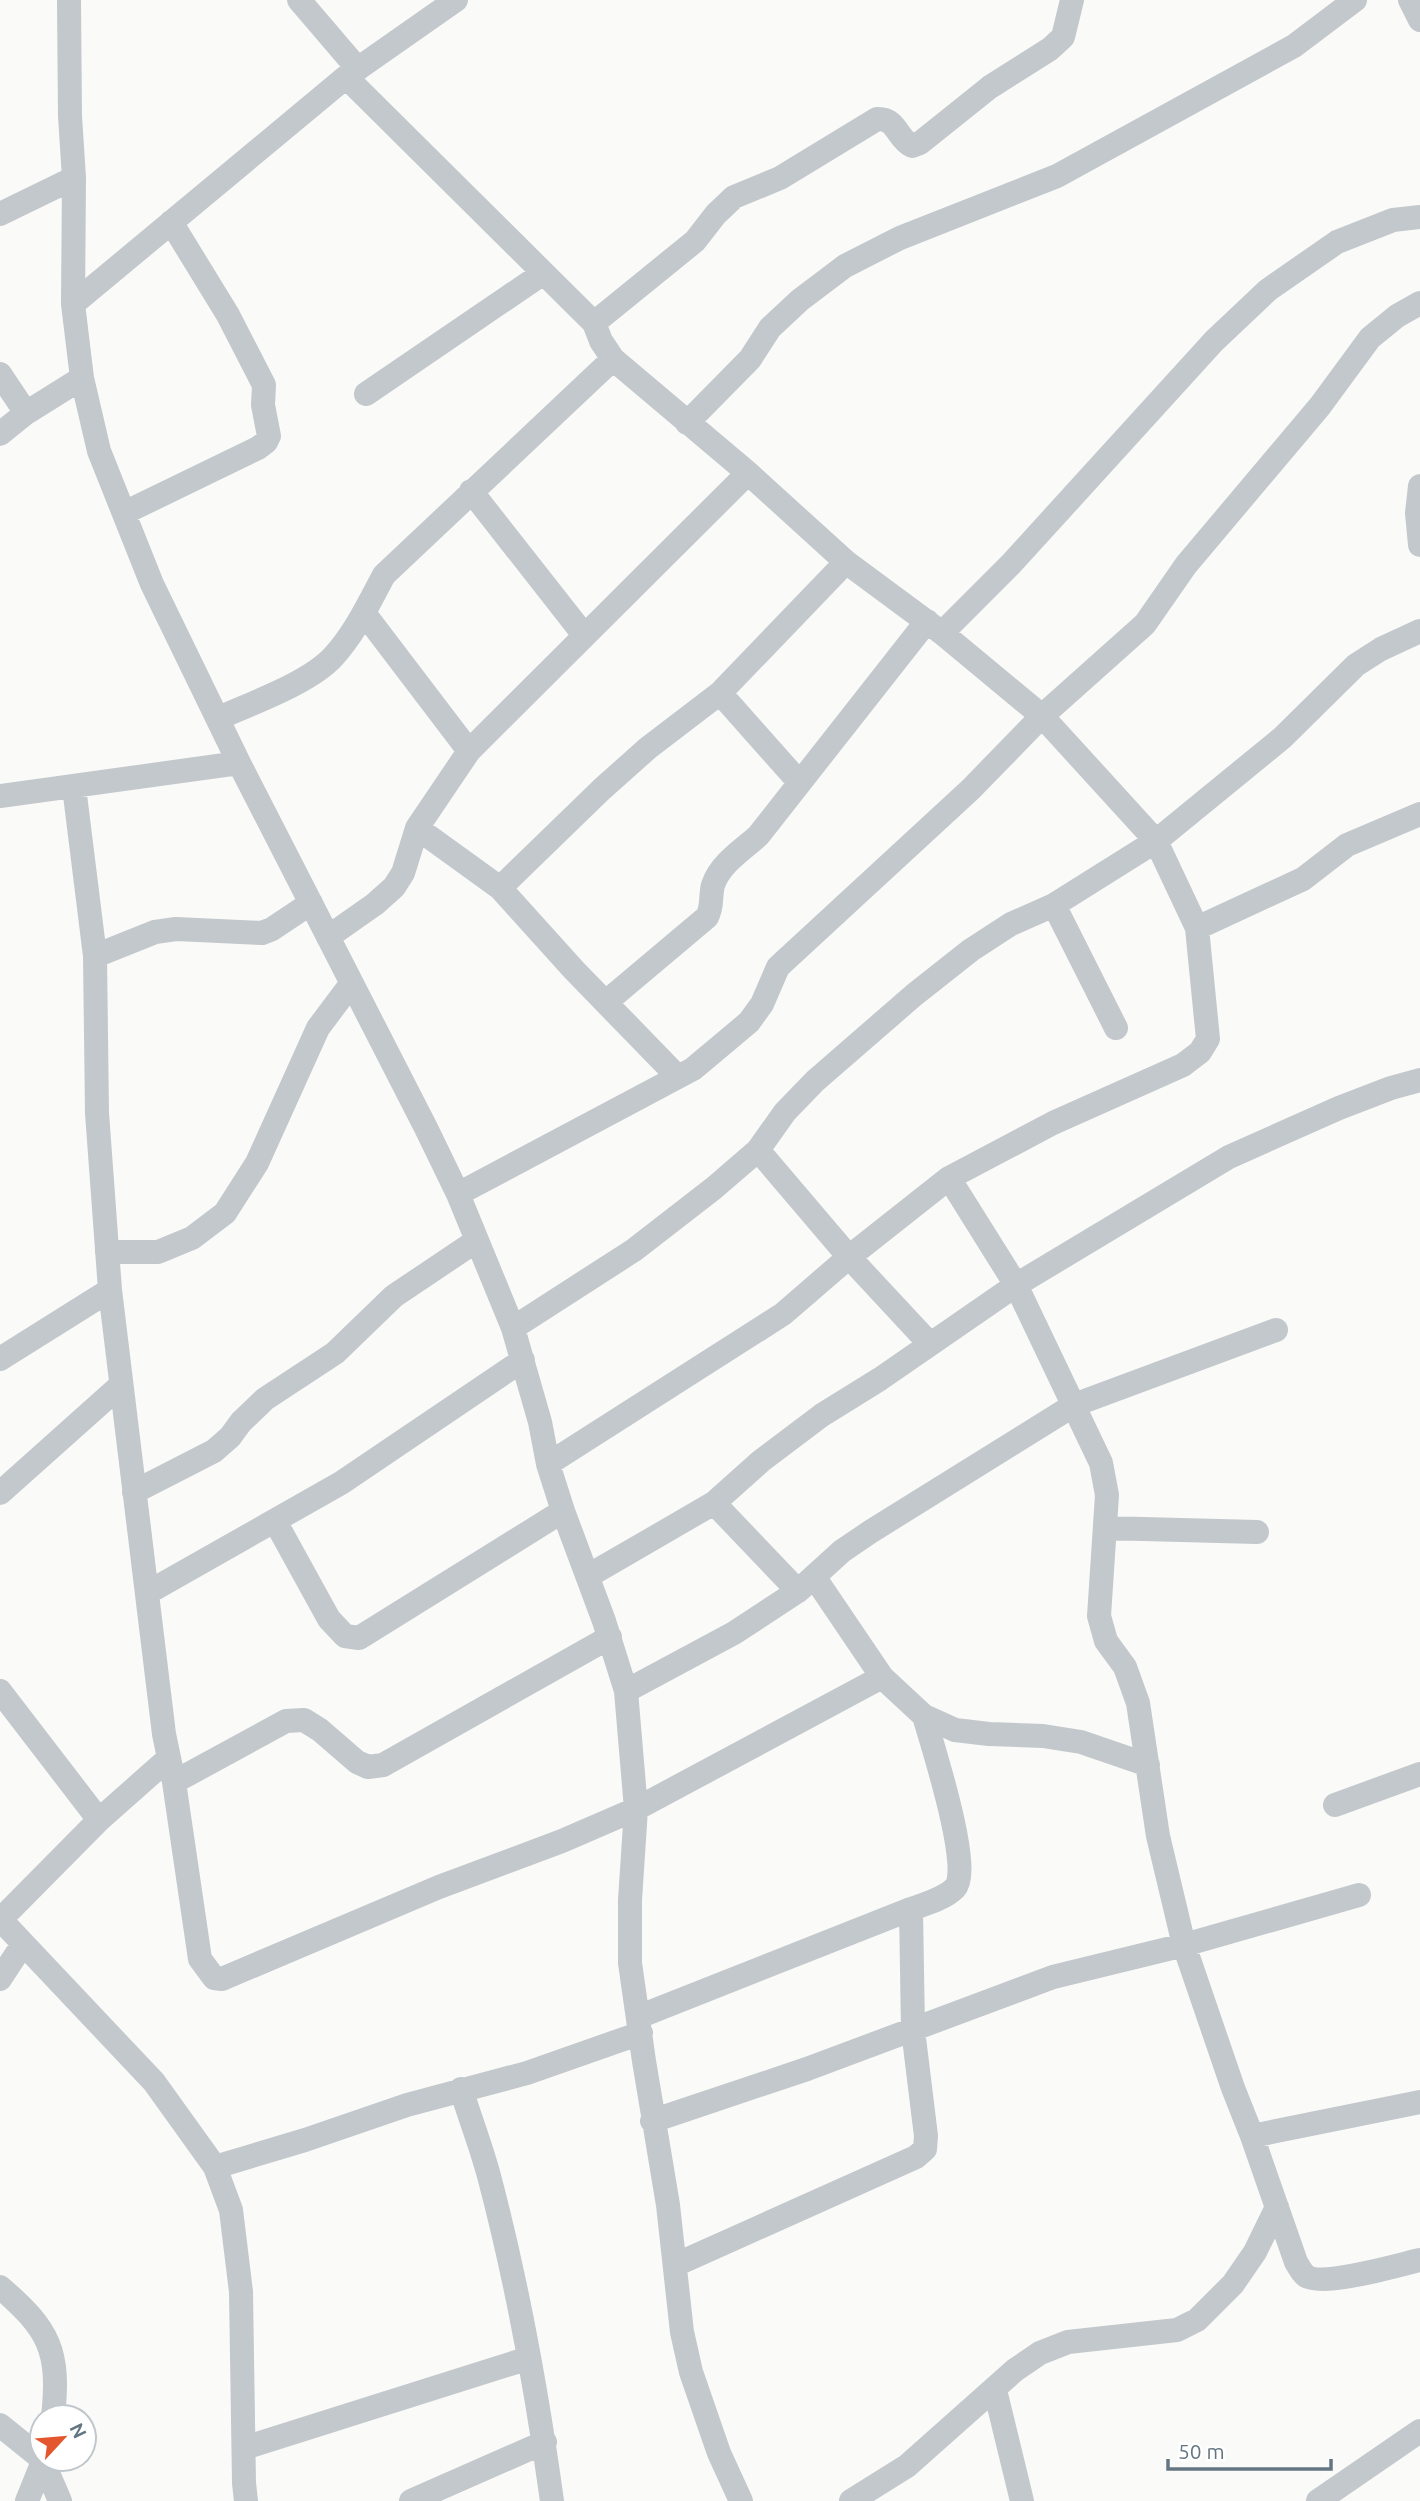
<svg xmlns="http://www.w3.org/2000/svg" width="1420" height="2501" font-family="Ubuntu,sans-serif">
<rect width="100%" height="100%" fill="#fafaf8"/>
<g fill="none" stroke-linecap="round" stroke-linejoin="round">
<path stroke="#c3c8cc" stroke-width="24" d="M69,0L70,116L74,178L73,304L82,378L99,451L152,584L239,763L426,1128L458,1194L513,1328L540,1422L548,1464L563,1511L604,1621L626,1691L636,1809L630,1900V1963L644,2061L668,2205L682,2332L691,2372L719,2453L741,2501
M299,0L358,69
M1410,0L1420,20
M346,77L594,323L601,341L613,359L748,473L846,562L942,633L1042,716L1156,841L1197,928L1208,1039L1200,1052L1183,1065L1053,1123L949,1178L849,1257L783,1314L548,1464
M0,214L74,178
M73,304L346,77L456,0
M594,323L695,241L716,214L734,197L780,178L877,119C897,118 897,139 912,146L920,143L990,87L1050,49L1063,37L1072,0
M0,374L26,413
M366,394L542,274
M687,423L750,359L770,328L800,300L845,266L900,238L1057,176L1294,46L1355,0
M0,434L26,413L82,378
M1420,486L1417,513L1420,545
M471,491L584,635
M124,513L258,448L266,442L269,436L263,405L264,385L228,315L171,222
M364,613L469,751
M942,633L1011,564L1214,341L1268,290L1337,242L1393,220L1420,217
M720,693L799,782
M219,718C252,703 309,683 333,657C355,633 369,603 384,575L613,359
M74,787L95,956L97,1113L110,1290L164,1734L174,1782L200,1959L214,1978L222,1979L236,1973L439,1887L562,1841L636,1809L882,1677
M0,796L239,763
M417,828L500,888L574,970L678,1077
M500,888L602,789L648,748L720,693L846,562
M1054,905L1116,1028
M1197,928L1303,879L1347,845L1420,814
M328,937L375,904L394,887L403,873L417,828L469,751L748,473
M95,956L155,932L176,929L262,933L272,929L311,903
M606,1002L707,917C713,906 710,896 713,885C720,864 742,850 758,836L927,621
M758,1150L849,1257L929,1343
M949,1178L1016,1285L1101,1463L1107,1495L1099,1616L1106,1641L1125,1667L1138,1703L1158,1836L1184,1945L1233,2088L1252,2136L1296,2262C1299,2267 1302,2273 1306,2276C1323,2287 1398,2265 1420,2260
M458,1194L693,1069L749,1022L762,1004L778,967L971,789L1042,716L1145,624L1186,565L1320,406L1370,338L1397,316L1420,303
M107,1252H158L192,1238L225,1213L257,1163L318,1028L351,984
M513,1328L634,1250L714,1188L758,1150L785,1112L815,1081L914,995L971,950L1011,924L1054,905L1156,841L1282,738L1356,665L1381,649L1420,631
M0,1359L110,1290
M134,1492L214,1451L230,1437L241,1422L265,1399L335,1353L394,1296L476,1241
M0,1493L121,1385
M714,1503L798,1591
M275,1521L329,1619L345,1636L359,1638L563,1511
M1105,1528L1257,1532
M588,1576L714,1503L761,1461L822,1415L880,1379L1016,1285L1229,1157L1339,1108L1391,1088L1420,1080
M815,1578L882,1677L924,1716L955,1730L989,1734L1043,1736L1081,1742L1148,1765
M147,1593L341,1483L523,1360
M0,1691L99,1820
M626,1691L734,1633L798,1591L842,1551L870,1532L1074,1405L1276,1330
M174,1782L286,1721L304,1720L320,1730L357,1762L368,1767L383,1765L610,1637
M1335,1805L1420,1774
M0,1919L154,2082L215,2167L231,2210L241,2292L244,2483L246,2501
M1,1919L99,1820L169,1758
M0,1979L23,1944
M638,2017L911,1909C925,1904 944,1899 955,1888C973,1870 932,1744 924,1716
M461,2089C470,2118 481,2146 489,2176C517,2282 537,2392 552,2501
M652,2121L807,2069L1053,1977L1184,1945L1359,1895
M1252,2136L1420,2102
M215,2167L305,2140L407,2105L527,2073L641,2033
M675,2265L916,2157L925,2149L926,2136L913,2030L911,1909
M0,2287C50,2330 60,2351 53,2417
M995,2390L1022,2501
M0,2425L42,2459
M244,2448L529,2358
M42,2459L60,2501
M27,2501L44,2459
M411,2501L545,2442
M851,2501L907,2466L1015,2370L1040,2353L1068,2342L1177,2330L1197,2320L1233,2284L1255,2252L1277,2207
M1318,2501L1420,2431"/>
</g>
<g transform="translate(63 2438) rotate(64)"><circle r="33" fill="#ffffff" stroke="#c1c8cd" stroke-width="2"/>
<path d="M0-5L12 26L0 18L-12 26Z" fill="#e4572e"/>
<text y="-10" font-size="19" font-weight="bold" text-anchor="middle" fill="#657683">N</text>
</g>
<path d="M1168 2459v10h163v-10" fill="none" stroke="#657683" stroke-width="3.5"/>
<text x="1178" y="2459" font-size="21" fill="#657683" stroke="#ffffff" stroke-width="5" paint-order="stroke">50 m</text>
</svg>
